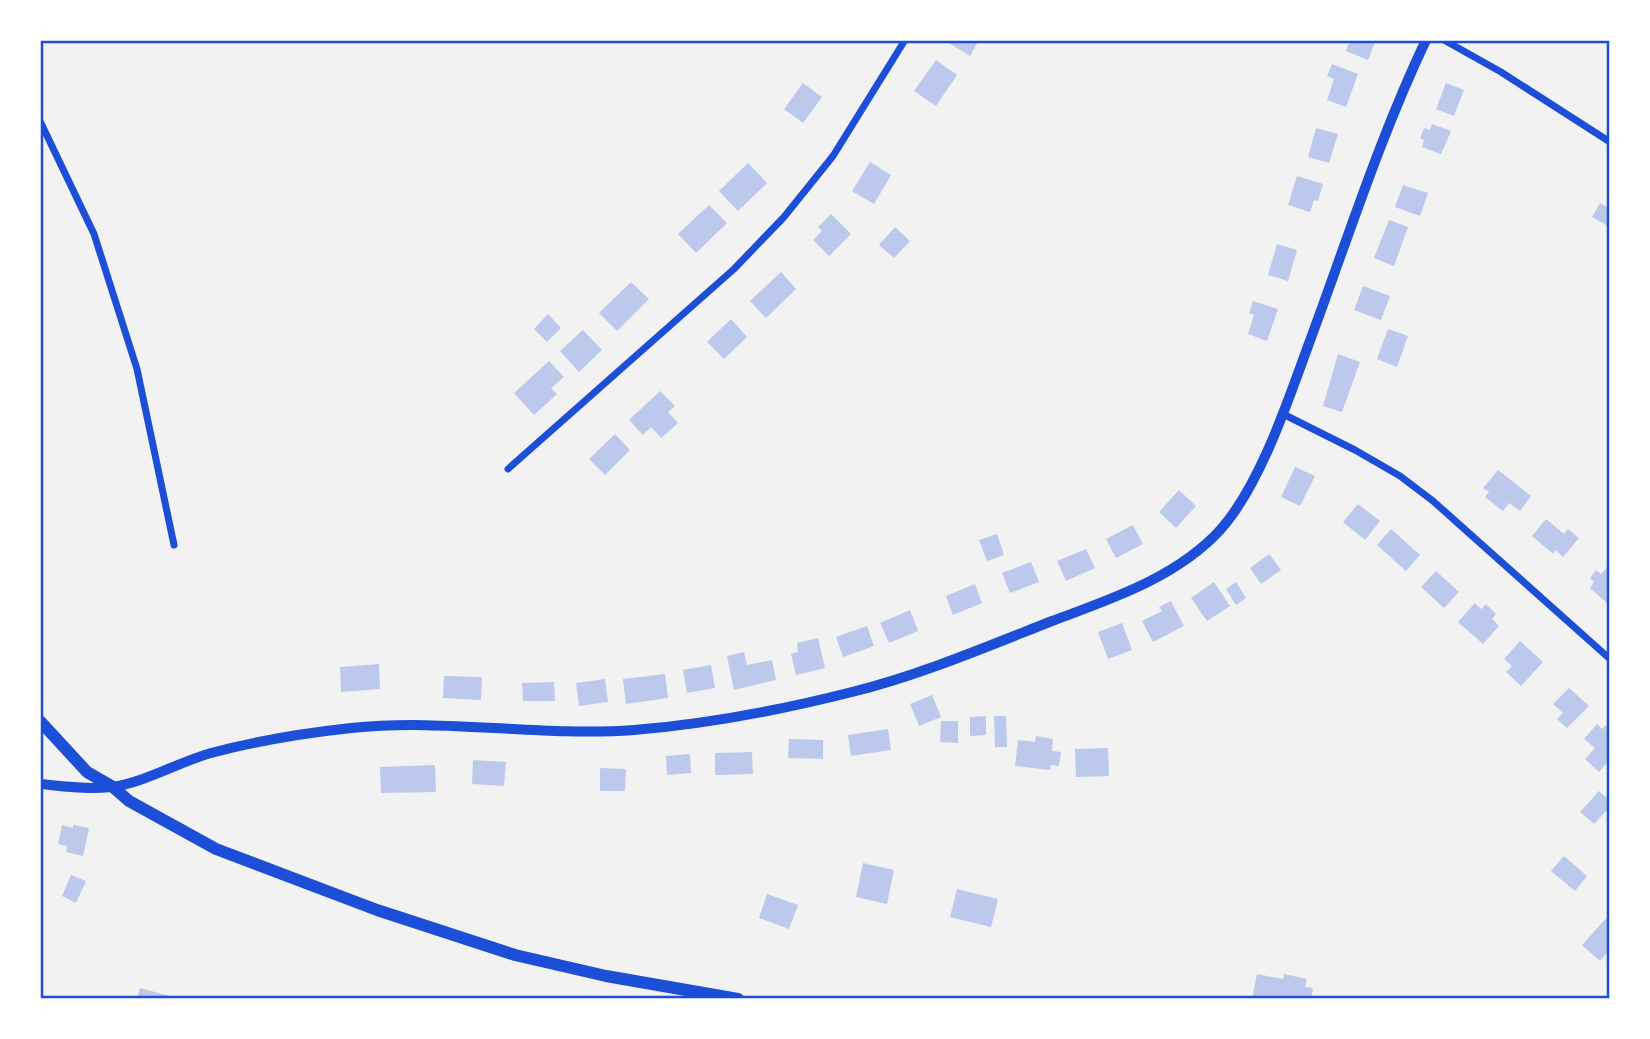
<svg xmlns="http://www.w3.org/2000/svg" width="1650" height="1039" font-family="'Nunito Sans',sans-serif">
<rect width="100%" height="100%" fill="#f2f2f2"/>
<path fill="#bdc9ec" d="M951,40H979L970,56L949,43Z
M1350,40H1376L1368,60L1346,51Z
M936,60L957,75L936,106L914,91Z
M1332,64L1358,74L1346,107L1327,100L1334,79L1327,76Z
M803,83L822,97L803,123L784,109Z
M1446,83L1464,90L1454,116L1436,109Z
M1432,124L1451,131L1441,154L1422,147L1424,140L1420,138L1424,128L1430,130Z
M1316,128L1338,134L1329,163L1308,157Z
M870,162L891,175L874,204L852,191Z
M748,163L767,183L738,211L719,191Z
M1297,176L1323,184L1318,201L1314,200L1310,212L1288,205Z
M1403,185L1428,193L1420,216L1395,207Z
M1600,203L1610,209V227L1592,217Z
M709,205L727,223L696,253L678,234Z
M831,214L851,234L829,256L813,240L822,231L818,227Z
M1389,220L1408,227L1394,266L1374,258Z
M895,227L910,241L894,258L879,245Z
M1277,244L1297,250L1288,281L1268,275Z
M781,272L796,289L766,318L750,301Z
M631,282L649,299L617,331L599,313Z
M1363,286L1390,296L1381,320L1354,310Z
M1253,301L1278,309L1267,341L1248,334L1254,315L1249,313Z
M548,314L561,328L547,342L534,329Z
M731,319L747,337L724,359L707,342Z
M1388,329L1408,336L1397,367L1377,359Z
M583,330L602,350L579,372L560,351Z
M1338,354L1360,362L1342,412L1323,406Z
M549,361L564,377L551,388L557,394L534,415L514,393Z
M660,391L675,406L668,412L678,423L661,438L651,427L643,435L629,420Z
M615,434L630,450L605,475L589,459Z
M1295,467L1315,476L1300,506L1281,497Z
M1498,470L1531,496L1520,511L1509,503L1503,511L1485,497L1489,492L1483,488Z
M1179,490L1196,506L1176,528L1159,512Z
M1358,504L1380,521L1365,540L1343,522Z
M1546,519L1564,534L1568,529L1579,538L1563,557L1556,550L1553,554L1532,536Z
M1133,525L1143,544L1116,558L1106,539Z
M1391,529L1420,555L1406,571L1377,545Z
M997,534L1004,555L987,561L979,540Z
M1086,549L1095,568L1066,581L1057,561Z
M1269,554L1281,570L1261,584L1250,568Z
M1031,562L1039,582L1010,593L1002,573Z
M1610,564V599L1607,603L1590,588L1594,582L1590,578L1596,570L1601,574Z
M1436,571L1459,592L1444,608L1421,587Z
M1214,582L1230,606L1207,621L1191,598Z
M1236,582L1246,598L1236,605L1226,589Z
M975,584L982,603L953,615L946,596Z
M1171,601L1184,626L1153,642L1142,621L1162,611L1159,607Z
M1475,603L1481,609L1486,604L1496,614L1492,619L1499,626L1483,644L1458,622Z
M910,610L918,631L889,643L880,623Z
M1122,623L1132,650L1108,659L1098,632Z
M867,626L874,646L843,657L836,637Z
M818,638L825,668L796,675L791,654L798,652L797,643Z
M1520,641L1543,662L1521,686L1506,672L1512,666L1504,659Z
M744,652L747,665L772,660L776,680L734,690L727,656Z
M379,664L380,689L341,692L340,667Z
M711,665L715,688L687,693L683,670Z
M665,674L668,698L626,704L623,679Z
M444,676L482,677L481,700L443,698Z
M605,679L608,702L579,706L576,683Z
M554,682L555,701H523L522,683Z
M1569,688L1589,706L1567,728L1557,719L1563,713L1553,704Z
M932,695L941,717L919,726L910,704Z
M986,716V735L970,736V717Z
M994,716H1006L1007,747H995Z
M941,721H958V743L940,742Z
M1597,724L1602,729L1606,725L1610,729V759L1599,772L1585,759L1595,748L1584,739Z
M888,729L891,750L851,756L848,735Z
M1036,736L1053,739L1052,751L1061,752L1059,766L1051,765L1050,770L1015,766L1018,740L1035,742Z
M789,739L823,740V759L788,758Z
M1108,748L1109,776L1076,777L1075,749Z
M752,752L753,774L715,775V753Z
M690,754L691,773L667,775L666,756Z
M473,760L506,762L504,786L472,784Z
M435,765L436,792L381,793L380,767Z
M600,768L626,769L625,791H600Z
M1599,791L1610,801V807L1594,824L1580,812Z
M62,825L73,828V825L89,828L83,856L66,852L67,846L58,844Z
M1564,856L1587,876L1575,891L1551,871Z
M863,863L894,870L887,904L856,897Z
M71,875L86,881L76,903L62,896Z
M957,889L998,899L991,927L950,917Z
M767,894L798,905L789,929L759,918Z
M1610,914V949L1600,961L1582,945Z
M1257,974L1283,979L1284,974L1307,979L1305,987L1313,988L1311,999H1252Z
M140,988L177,998V999H137Z"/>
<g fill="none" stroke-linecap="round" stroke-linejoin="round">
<path stroke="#1d4ed8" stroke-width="7" d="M1444,40L1501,72L1610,142
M40,121L94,234L137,369L174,545
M1283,414L1355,450L1400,476L1433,501L1610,659
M508,469L734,269L784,217L833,156L905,40"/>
<path stroke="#1d4ed8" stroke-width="10" d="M40,784C63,786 88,790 111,787C141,784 181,761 211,753C256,741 305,733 351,728C445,718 540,737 634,730C707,724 781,710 852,692C920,675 986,647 1052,621C1111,599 1178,577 1221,529C1260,485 1288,401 1308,346C1346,244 1379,139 1426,40"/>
<path stroke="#1d4ed8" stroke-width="12" d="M40,721L87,772L113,787L129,801L216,849L377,910L515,955L606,976L738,999"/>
</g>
<rect width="1650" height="1039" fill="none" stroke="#ffffff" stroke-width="84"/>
<rect x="42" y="42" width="1566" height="955" fill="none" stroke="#1d4ed8" stroke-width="2.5"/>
</svg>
